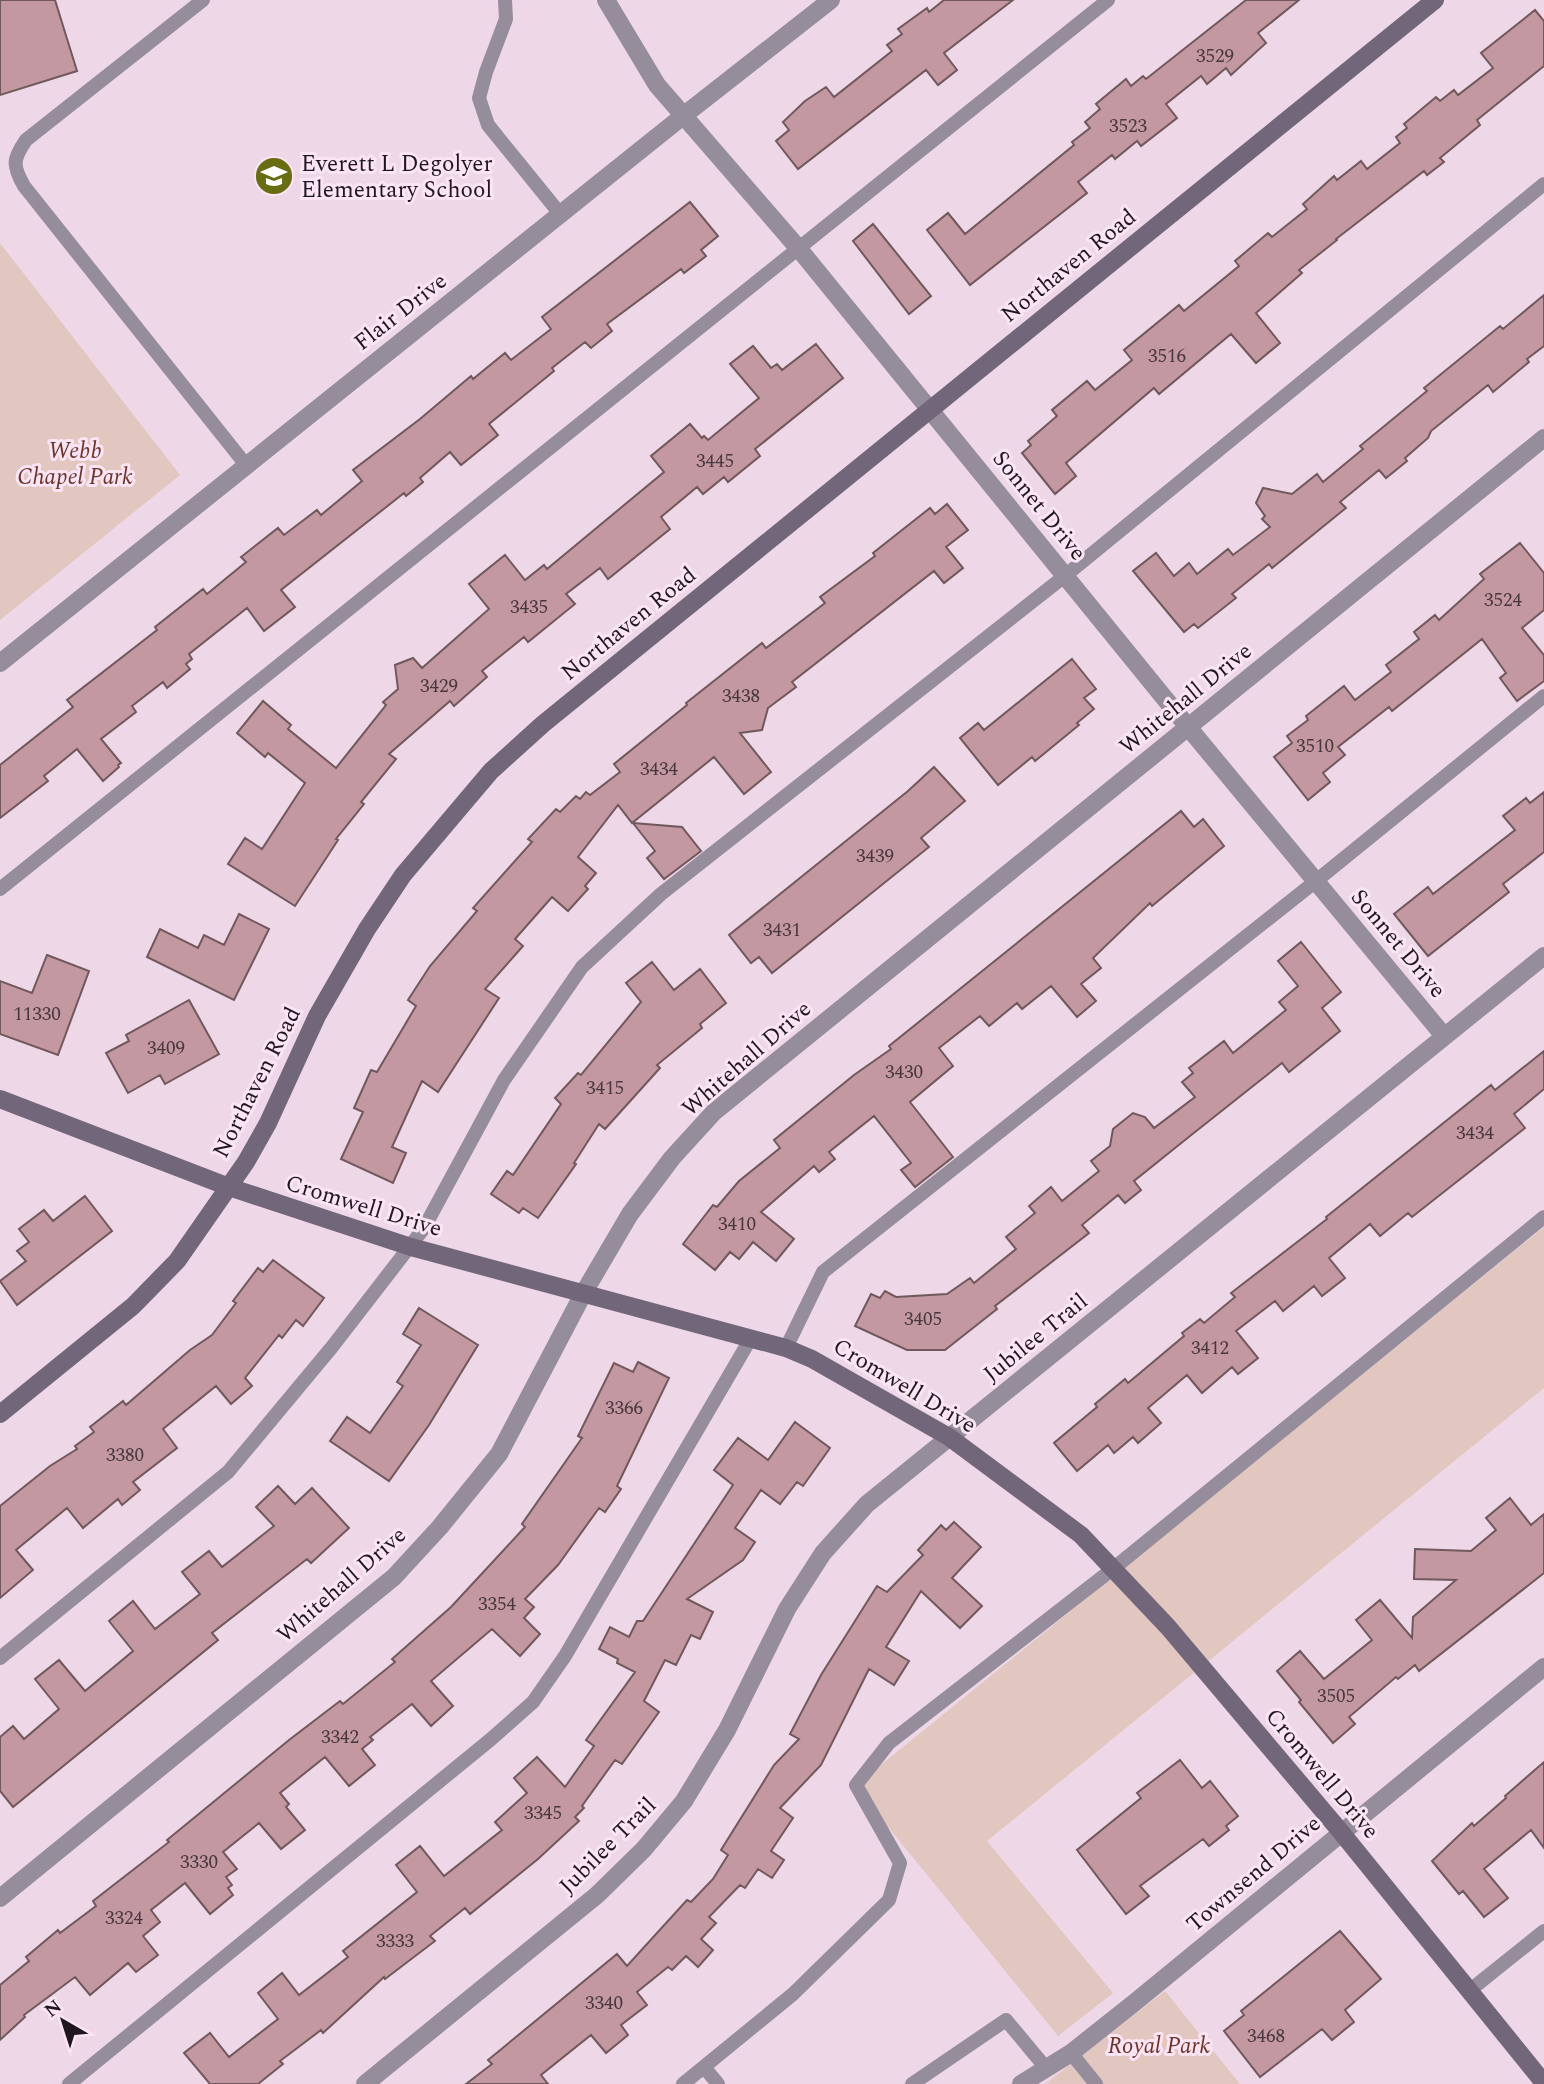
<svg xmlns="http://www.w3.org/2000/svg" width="1544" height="2084" font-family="Spectral,serif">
<rect width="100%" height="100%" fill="#eed7e6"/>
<path fill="#e2c6c0" d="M0,243L180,475L0,620Z
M1544,1227V1388L987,1841L1113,1993L1058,2036L855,1786Z
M1165,1991L1240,2084H1045Z"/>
<path fill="#c398a1" stroke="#70585d" stroke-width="2" d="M0,0H55L77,71L0,95Z
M944,0H1013L944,53L957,70L938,85L926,70L798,169L776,141L789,130L783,122L805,101L826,87L834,97L892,51L887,45L902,34L898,29L927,8L929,12Z
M1246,0H1299L1258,33L1266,43L1231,75L1226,68L1207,84L1201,76L1166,104L1177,118L1141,146L1137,141L1115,159L1112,155L1078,182L1087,193L970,285L927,230L948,213L965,234L1074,145L1072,142L1090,128L1085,122L1100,109L1096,104L1126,79L1131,86L1143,76L1146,79Z
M1535,10L1544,21V66L1477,120L1480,125L1440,158L1444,162L1427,175L1424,171L1336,239L1337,240L1299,270L1302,273L1256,313L1280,343L1256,363L1231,334L1159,394L1154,388L1066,463L1076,476L1055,494L1022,453L1031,445L1028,441L1057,416L1052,410L1087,381L1095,390L1132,360L1124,350L1179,305L1184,311L1239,266L1235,261L1268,233L1272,237L1307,209L1303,204L1334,176L1337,180L1361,161L1367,169L1400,143L1396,137L1407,128L1404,124L1436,97L1440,101L1454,90L1458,95L1493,68L1481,53Z
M690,202L718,236L701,250L706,256L684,273L681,269L607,324L612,331L591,348L585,342L552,368L554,371L489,424L498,435L461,465L450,452L420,478L423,482L406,496L404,493L281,590L295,607L264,631L247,608L189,654L192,659L186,664L190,669L167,688L163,682L132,706L136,712L101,739L121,763L118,765L119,767L103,781L77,749L44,776L48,781L0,818V765L73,707L67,700L157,630L155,627L203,589L207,594L246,562L241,557L278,528L284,535L317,510L321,515L362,481L353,470L420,419L471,376L473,379L505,353L511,360L551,329L542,317Z
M873,224L931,296L909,314L853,241Z
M1544,295V346L1527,359L1529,362L1493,392L1488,385L1431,431L1428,438L1405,458L1407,461L1386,478L1379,470L1340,502L1346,508L1272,568L1269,564L1232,594L1236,598L1198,628L1194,624L1184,632L1133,571L1156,553L1174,576L1189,563L1197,574L1228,549L1233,555L1270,527L1262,519L1265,516L1256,503L1263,488L1292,494L1317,474L1323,482L1363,449L1360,446L1427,391L1424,388L1500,326L1503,329Z
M816,344L843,378L755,449L760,456L728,482L724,477L703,494L697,487L661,517L670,529L608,579L600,568L566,594L575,604L528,642L524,637L482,671L487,677L454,706L450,701L389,754L396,759L361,802L364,804L336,839L338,840L295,906L228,864L245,838L262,849L305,783L268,753L265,757L237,733L263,701L291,725L288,729L336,768L386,705L383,702L398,689L395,665L413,658L422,668L489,609L469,584L505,555L525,580L544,565L547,569L664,472L651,456L690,424L702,438L704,436L708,440L759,398L730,364L753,346L771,368L777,364L782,370Z
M947,504L968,530L946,547L963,568L944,583L934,571L792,682L796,687L768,708L762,730L740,733L771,772L744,794L714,757L632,823L618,805L578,857L596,873L585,886L588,889L568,911L552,897L515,939L523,946L485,989L499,998L438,1092L422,1081L392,1147L406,1153L393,1183L341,1159L363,1112L354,1108L371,1070L377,1072L416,1006L408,1000L430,966L477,911L473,908L532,842L528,839L556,809L560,812L576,796L580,799L586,792L590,795L620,772L614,764L687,705L686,703L762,643L766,648L825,603L820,597L875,556L873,553L930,508L935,514Z
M1520,543L1544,573V610L1522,628L1544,655V681L1517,701L1500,678L1506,673L1482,639L1392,711L1389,707L1338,747L1345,755L1323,773L1330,782L1308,800L1274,757L1292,743L1287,736L1308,720L1306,716L1344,686L1355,700L1391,672L1386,665L1419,639L1414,632L1435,615L1439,620L1484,579L1480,574Z
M1072,659L1096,689L1084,698L1094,709L1077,723L1079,725L1035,761L1032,757L998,785L960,738L978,723L984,730Z
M934,767L965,801L921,838L929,847L772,973L759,957L751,963L729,935L908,791Z
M1544,792V852L1503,884L1509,892L1428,956L1394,914L1428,887L1433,894L1515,830L1503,816L1526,798L1530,803Z
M1181,811L1194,827L1203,819L1224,846L1152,906L1150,903L1093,958L1101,968L1081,984L1096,1001L1077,1017L1051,986L1022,1009L1017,1003L989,1026L980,1016L939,1048L953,1066L910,1102L953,1157L915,1187L901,1170L911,1163L874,1116L829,1152L835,1159L819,1172L814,1166L761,1212L794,1239L776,1261L753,1242L739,1259L730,1252L715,1270L683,1244L713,1205L717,1207L739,1181L780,1148L774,1140L854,1075L891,1049L889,1046Z
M633,823L682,827L701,851L664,879L647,858L655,851Z
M239,914L269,929L234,1000L147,957L160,929L198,948L204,935L224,945Z
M1301,942L1341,992L1322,1008L1340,1031L1289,1072L1282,1063L1190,1136L1134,1181L1141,1190L1125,1203L1118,1195L1082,1225L1089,1233L995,1306L997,1309L945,1350H907L855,1326L871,1294L880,1298L885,1291L896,1297L947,1294L970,1278L974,1283L1016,1249L1006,1237L1035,1213L1029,1206L1051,1187L1062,1201L1099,1171L1091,1161L1110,1146L1113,1129L1133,1113L1145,1117L1154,1128L1195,1097L1182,1082L1193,1073L1189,1068L1224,1041L1233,1053L1286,1010L1279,1002L1298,986L1278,961Z
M47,955L89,971L58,1055L0,1034V981L32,993Z
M652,962L674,990L700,969L726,1003L700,1024L702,1028L657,1065L660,1068L605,1129L599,1124L574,1163L576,1164L538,1218L523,1208L519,1213L491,1194L507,1171L513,1175L561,1104L555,1098L578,1073L581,1075L641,1002L626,983Z
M189,1000L219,1054L165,1084L160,1075L128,1093L106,1053L129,1041L126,1035Z
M1544,1051V1089L1514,1114L1525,1128L1412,1217L1408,1213L1380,1236L1370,1224L1329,1258L1345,1278L1322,1296L1314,1286L1283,1311L1275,1301L1236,1331L1258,1358L1238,1374L1232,1367L1202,1393L1187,1375L1148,1408L1161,1423L1138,1443L1133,1437L1114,1453L1108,1445L1077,1471L1054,1443L1097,1407L1095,1404L1125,1379L1128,1383L1184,1336L1182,1333L1200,1319L1204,1323L1235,1297L1231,1293L1327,1219L1326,1217L1491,1085L1495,1090Z
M85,1196L112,1231L17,1305L0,1281L26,1261L17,1251L29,1242L19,1229L44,1210L53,1221Z
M273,1260L324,1298L303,1326L296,1320L282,1338L279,1335L245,1378L252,1386L231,1404L216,1386L163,1429L177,1448L133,1482L140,1490L122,1505L118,1499L83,1528L67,1508L16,1550L33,1570L0,1598V1506L50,1466L77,1449L75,1446L94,1432L90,1427L123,1401L126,1405L190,1350L212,1335L236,1303L233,1301L258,1268L263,1272Z
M419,1308L478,1345L429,1425L389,1481L330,1441L347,1417L370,1433L403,1386L397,1382L421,1345L403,1334Z
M638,1362L669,1378L617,1486L621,1489L605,1512L599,1508L558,1565L525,1599L534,1607L524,1618L540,1634L520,1656L492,1629L431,1681L453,1706L431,1726L412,1704L370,1737L373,1740L362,1749L375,1765L349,1786L325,1757L280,1793L289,1804L286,1807L305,1830L281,1849L259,1823L223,1852L237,1869L226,1877L232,1885L228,1888L233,1895L210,1914L185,1883L151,1910L160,1922L143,1936L158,1955L136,1972L128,1963L90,1995L75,1977L24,2015L25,2017L0,2040V1985L29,1961L26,1957L58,1930L60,1933L96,1906L93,1901L169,1842L167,1840L289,1740L340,1701L343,1704L395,1662L392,1659L451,1607L525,1527L522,1524L582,1438L578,1436L614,1363L633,1372Z
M795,1422L830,1448L803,1486L797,1482L780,1504L761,1490L735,1528L755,1542L743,1560L687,1599L713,1612L700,1639L691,1635L676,1665L665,1660L644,1701L659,1712L622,1764L615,1760L582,1806L584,1808L575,1817L579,1821L538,1859L470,1914L465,1908L430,1936L435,1941L385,1979L384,1977L323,2033L321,2030L280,2061L283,2064L258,2084H210L184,2053L210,2033L229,2057L278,2019L258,1993L282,1973L299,1995L348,1957L343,1951L417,1892L396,1865L420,1846L444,1876L502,1830L495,1822L527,1793L514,1778L537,1757L565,1787L594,1746L586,1740L635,1672L617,1663L618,1659L599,1649L610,1627L629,1637L637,1621H643L733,1485L714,1470L738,1438L768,1460Z
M278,1486L295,1504L312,1488L349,1528L311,1563L307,1559L212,1633L218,1640L13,1807L0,1791V1737L13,1726L24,1739L59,1709L35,1679L59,1660L85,1691L133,1651L109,1621L133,1601L155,1629L200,1594L182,1572L209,1551L222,1567L274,1526L256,1507Z
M1510,1498L1531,1525L1544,1514V1573L1419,1671L1415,1665L1398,1679L1396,1677L1349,1717L1355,1724L1333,1743L1299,1702L1301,1700L1277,1671L1300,1651L1324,1679L1372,1640L1356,1620L1380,1600L1412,1638L1413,1617L1456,1580L1414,1579L1415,1549L1471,1551L1496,1530L1486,1518Z
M954,1522L981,1547L952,1578L982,1606L960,1628L921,1591L886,1647L909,1661L894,1685L869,1669L821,1765L780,1808L793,1818L771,1851L784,1860L772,1878L758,1869L745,1888L740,1885L709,1917L716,1923L701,1939L713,1950L698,1967L686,1956L672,1970L668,1967L637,1992L647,2005L621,2025L628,2035L606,2053L591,2035L541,2075L548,2084H466L492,2064L488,2060L617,1954L627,1966L687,1900L691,1902L713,1879L728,1855L721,1850L774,1765L799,1739L790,1734L821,1675L877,1586L887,1592L923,1555L918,1550L941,1525L946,1530Z
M1180,1760L1202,1788L1210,1781L1238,1816L1226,1826L1229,1830L1209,1846L1203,1839L1140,1886L1149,1896L1126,1914L1077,1850L1141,1798L1137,1793Z
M1544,1762V1848L1531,1830L1484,1869L1508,1898L1484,1917L1463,1891L1459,1894L1432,1861L1472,1823L1474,1826L1506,1798L1505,1796Z
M1340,1931L1381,1979L1345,2010L1354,2022L1332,2040L1322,2029L1260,2077L1224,2031L1244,2015L1241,2011Z"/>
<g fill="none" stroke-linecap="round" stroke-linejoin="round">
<path stroke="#958d9b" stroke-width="14" d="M203,0L26,140C13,159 12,165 24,186L246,465
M505,0L506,19L486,72L479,98L488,125L561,215
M0,889L1108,0
M786,1348L823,1272L1316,881L1544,696
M0,1658L228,1472L332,1347L424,1228L504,1080L582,967L661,894L1066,575L1544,184
M1469,1991L1544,1931
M1071,2053L1096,2084
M704,2067L718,2084
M69,2084L490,1740L533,1702L565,1656L751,1338
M683,2084L793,1994L889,1900L900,1863L856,1785L889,1743L1114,1568L1544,1217
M912,2084L1006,2020L1046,2068"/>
<path stroke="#958d9b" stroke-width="18" d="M606,0L657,85L799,249L1188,727L1444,1036
M0,663L683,116L831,0
M0,1898L394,1577L440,1527L499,1454L583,1294L630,1214L672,1158L714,1112L1544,438
M365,2084L597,1895L644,1849L684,1801L727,1730L787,1609L823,1553L867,1504L1544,956
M1021,2084L1071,2053L1134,2003L1544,1667"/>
<path stroke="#72667b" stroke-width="18" d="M0,1099L229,1187L411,1247L786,1348L812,1359L949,1437L1081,1535L1168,1627L1341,1832L1544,2083
M0,1414L133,1306L177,1261L246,1162L268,1123L317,1016L367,929L403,875L491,771L543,724L1435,0"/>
</g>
<defs>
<g id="school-disc" transform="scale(2.0125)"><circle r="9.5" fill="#686d12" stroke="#fbe4f4"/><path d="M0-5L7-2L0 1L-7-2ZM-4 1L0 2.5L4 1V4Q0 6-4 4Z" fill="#fff"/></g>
</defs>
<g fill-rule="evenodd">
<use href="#school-disc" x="274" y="176"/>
</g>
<g text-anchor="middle" stroke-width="6" stroke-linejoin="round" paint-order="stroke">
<g font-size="19" fill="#48373e">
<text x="1215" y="62">3529</text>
<text x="1128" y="132">3523</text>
<text x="1167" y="362">3516</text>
<text x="715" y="467">3445</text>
<text x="1503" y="606">3524</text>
<text x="529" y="613">3435</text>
<text x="439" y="692">3429</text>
<text x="741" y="702">3438</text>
<text x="1315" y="752">3510</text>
<text x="659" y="775">3434</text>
<text x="875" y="862">3439</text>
<text x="782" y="936">3431</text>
<text x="37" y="1020">11330</text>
<text x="166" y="1054">3409</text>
<text x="904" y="1078">3430</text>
<text x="605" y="1094">3415</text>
<text x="1475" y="1139">3434</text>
<text x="737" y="1230">3410</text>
<text x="923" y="1325">3405</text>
<text x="1210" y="1354">3412</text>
<text x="624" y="1414">3366</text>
<text x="125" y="1461">3380</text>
<text x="497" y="1610">3354</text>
<text x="1336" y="1702">3505</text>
<text x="340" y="1743">3342</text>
<text x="543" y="1819">3345</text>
<text x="199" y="1868">3330</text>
<text x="124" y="1924">3324</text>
<text x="395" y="1947">3333</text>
<text x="604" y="2009">3340</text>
<text x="1266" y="2042">3468</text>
</g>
<g font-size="23" fill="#1f171d" stroke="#fbe4f4" text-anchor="start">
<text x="301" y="171">Everett L Degolyer<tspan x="301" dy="26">Elementary School</tspan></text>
</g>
<g font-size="23" fill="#1f171d" stroke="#fbe4f4">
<text transform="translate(1068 265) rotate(-39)" y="8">Northaven Road</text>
<text transform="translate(400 311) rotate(-38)" y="8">Flair Drive</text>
<text transform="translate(1040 505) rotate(51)" y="8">Sonnet Drive</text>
<text transform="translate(628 623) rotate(-39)" y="8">Northaven Road</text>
<text transform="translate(1185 698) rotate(-39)" y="8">Whitehall Drive</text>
<text transform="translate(1399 943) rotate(50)" y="8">Sonnet Drive</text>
<text transform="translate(746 1058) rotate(-41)" y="8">Whitehall Drive</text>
<text transform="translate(256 1082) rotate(-63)" y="8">Northaven Road</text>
<text transform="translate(364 1205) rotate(17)" y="8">Cromwell Drive</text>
<text transform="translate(1035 1337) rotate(-39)" y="8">Jubilee Trail</text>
<text transform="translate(905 1385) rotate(31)" y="8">Cromwell Drive</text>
<text transform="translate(341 1584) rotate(-41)" y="8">Whitehall Drive</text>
<text transform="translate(1323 1773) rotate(50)" y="8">Cromwell Drive</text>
<text transform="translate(607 1845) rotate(-45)" y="8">Jubilee Trail</text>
<text transform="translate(1253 1873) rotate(-40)" y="8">Townsend Drive</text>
</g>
<g font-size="23" font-style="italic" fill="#6d352a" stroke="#fbe4f4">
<text x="75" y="458">Webb<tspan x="75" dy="26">Chapel Park</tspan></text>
<text x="1159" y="2053">Royal Park</text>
</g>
</g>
<g transform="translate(63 2021) rotate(321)" stroke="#fbe4f4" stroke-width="5" paint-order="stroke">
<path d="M0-5L12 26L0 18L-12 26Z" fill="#1f171d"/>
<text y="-10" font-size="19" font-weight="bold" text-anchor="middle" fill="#1f171d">N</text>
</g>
</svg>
